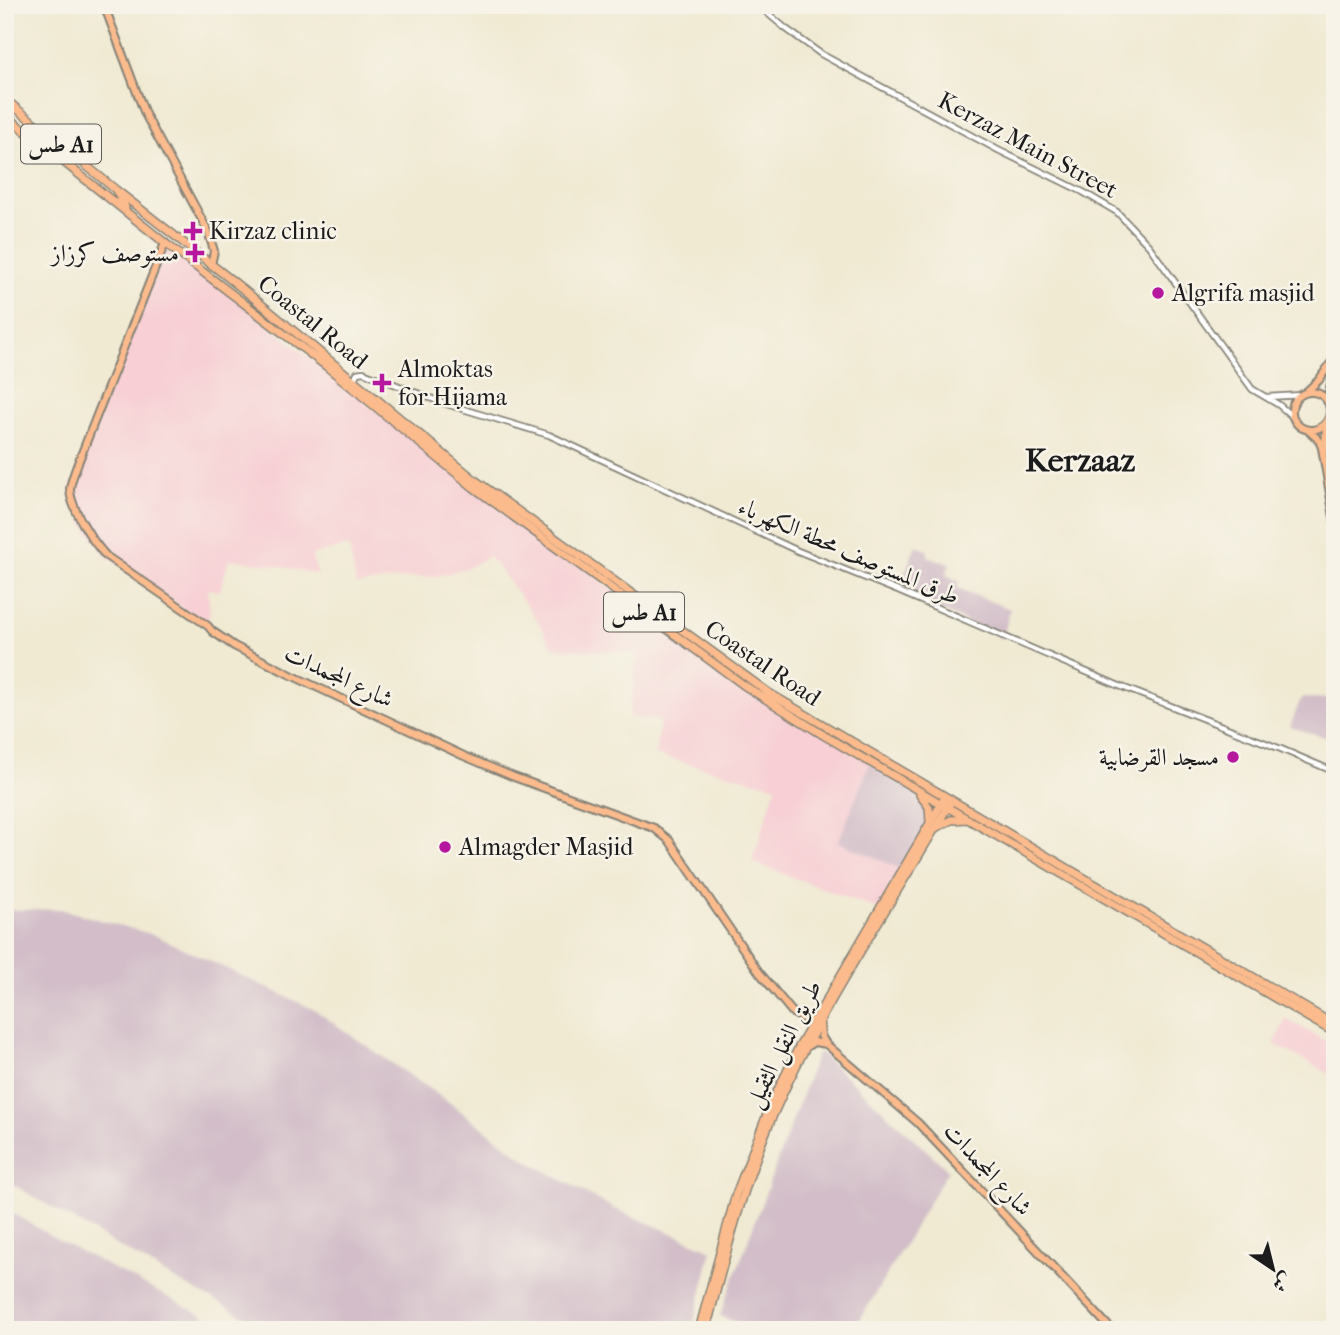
<svg xmlns="http://www.w3.org/2000/svg" width="1340" height="1335" font-family="'IM FELL French Canon',Amiri,serif">
<rect width="100%" height="100%" fill="#f7f3e8"/>
<filter id="ink" filterUnits="userSpaceOnUse"><feTurbulence type="fractalNoise" baseFrequency=".0143" numOctaves="2"/><feDisplacementMap in="SourceGraphic" scale="14" xChannelSelector="R" yChannelSelector="G"/><feConvolveMatrix kernelMatrix="1 2 1 2 8 2 1 2 1" color-interpolation-filters="sRGB"/></filter>
<filter id="wash" filterUnits="userSpaceOnUse"><feTurbulence type="fractalNoise" baseFrequency=".00686" numOctaves="4" result="noise"/><feDisplacementMap in="SourceGraphic" scale="28" xChannelSelector="R" yChannelSelector="G"/><feGaussianBlur stdDeviation="1.57" result="paint"/><feColorMatrix in="noise" values="0 0 0 0 0 0 0 0 0 0 0 0 0 0 0 0 0 1.4 0 .05"/><feComposite in="paint" operator="in"/></filter>
<g filter="url(#wash)">
<rect width="100%" height="100%" fill="#f0ead3"/>
<path fill="#f7cfd4" d="M165,243L473,487L745,686L894,776L929,807L880,910L752,862L776,786L655,755L660,720L629,717L638,653L553,648L536,618L489,556L467,568L437,576L405,578L356,585L349,546L311,555L318,575L274,565L229,559L220,591L208,589L210,611L208,626L106,556L85,527L70,489Z
M1286,1019L1335,1046V1077L1274,1044Z"/>
<path fill="#d2bdc8" d="M916,545L928,551V557L950,563L946,575L959,581L957,588L1010,609L1003,639L898,590Z
M1301,698L1335,699V740L1290,727Z
M870,763L915,789L931,816L904,870L838,842Z
M60,909L154,935L313,1009L447,1101L526,1160L613,1208L712,1250L692,1330H271L183,1284L5,1180V910Z
M818,1051L948,1170L854,1330H756L720,1316Z
M5,1209L62,1242L231,1330H5Z"/>
</g>
<g filter="url(#ink)">
<g fill="none" stroke-linecap="round" stroke-linejoin="round">
<g stroke="#868378" stroke-width="8">
<path id="minor" d="M758,5L785,28L821,54L998,150L1083,192L1117,212L1149,246L1252,389L1279,405L1294,418
M354,380L357,373L363,372L443,403L549,435L798,551L898,591L1117,685L1281,749L1335,772
M1267,397L1302,395"/>
</g>
<g stroke="#868378" stroke-width="10">
<path id="major" d="M104,5L145,114L208,231L214,251L211,265
M165,243L76,468C74,474 70,484 70,490C71,509 93,542 106,556L208,626L212,631L234,646L291,675L464,756L514,777L654,828L669,840L759,972L793,1013L804,1019L814,1021
M1292 411a19 19 0 1 1 38 0a19 19 0 1 1-38 0Z
M1305,393L1319,380L1335,357
M1327,401L1335,365
M1308,430L1319,440L1322,448L1335,523
M1325,451L1326,423
M820,1023L821,1036L826,1044L918,1123L1112,1330
M806,1047L814,1042L826,1044"/>
</g>
<g stroke="#868378" stroke-width="10">
<path id="highway" d="M5,99L116,190
M5,115L165,243L326,366L473,487L745,686L825,736L1335,1033
M125,207L116,190L239,286L475,480L769,693L1335,1025
M920,795L929,807L930,822
M937,827L951,820L968,819
M699,1330L736,1194L771,1104L799,1047L944,799
M706,1330C724,1260 742,1189 770,1122C818,1010 889,908 950,803"/>
</g>
<use href="#minor" stroke="#fff" stroke-width="4.5"/>
<use href="#major" stroke="#fbbb8d" stroke-width="6"/>
<use href="#highway" stroke="#fbbb8d" stroke-width="7"/>
</g>
</g>
<g fill="#b5179e" stroke="#f7f3e8" stroke-width="2.5">
<path d="M189.5 220.5h7v7h7v7h-7v7h-7v-7h-7v-7h7z"/>
<path d="M191.5 242.5h7v7h7v7h-7v7h-7v-7h-7v-7h7z"/>
<circle cx="1158" cy="293" r="7"/>
<path d="M378.5 372.5h7v7h7v7h-7v7h-7v-7h-7v-7h7z"/>
<circle cx="1233" cy="757" r="7"/>
<circle cx="445" cy="847" r="7"/>
</g>
<g text-anchor="middle" stroke-width="5" stroke-linejoin="round" paint-order="stroke">
<g fill="#f7f3e8" stroke="#5e5c59" stroke-width="2">
<rect x="21" y="124.5" width="80" height="39" rx="5"/>
<rect x="604" y="592.5" width="80" height="39" rx="5"/>
</g>
<g font-size="23" font-weight="bold" fill="#1c1c1c">
<text x="61" y="152">طس A1</text>
<text x="644" y="620">طس A1</text>
</g>
<g font-size="24" fill="#1c1c1c" stroke="#f7f3e8">
<text transform="translate(1028 145) rotate(28)" y="8">Kerzaz Main Street</text>
<text transform="translate(313 322) rotate(39)" y="8">Coastal Road</text>
<text transform="translate(849 551) rotate(23)" y="8">طرق المستوصف محطة الكهرباء</text>
<text transform="translate(763 663) rotate(34)" y="8">Coastal Road</text>
<text transform="translate(339 676) rotate(25)" y="8">شارع المجمدات</text>
<text transform="translate(783 1044) rotate(-63)" y="8">طريق النقل الثقيل</text>
<text transform="translate(988 1169) rotate(47)" y="8">شارع المجمدات</text>
</g>
<g font-size="24" fill="#1c1c1c" stroke="#f7f3e8" text-anchor="start">
<text x="209" y="239">Kirzaz clinic</text>
<text x="179" y="261" text-anchor="end">مستوصف كرزاز</text>
<text x="1172" y="301">Algrifa masjid</text>
<text x="398" y="377">Almoktas<tspan x="398" dy="28">for Hijama</tspan></text>
<text x="1219" y="765" text-anchor="end">مسجد القرضابية</text>
<text x="459" y="855">Almagder Masjid</text>
</g>
<g font-size="32" font-weight="bold" fill="#1c1c1c" stroke="#f7f3e8">
<text x="1080" y="471">Kerzaaz</text>
</g>
</g>
<rect width="1340" height="1335" fill="none" stroke="#f7f3e8" stroke-width="28"/>
<g transform="translate(1273 1269) rotate(145)" stroke="#f7f3e8" stroke-width="5" paint-order="stroke">
<path d="M0-5L12 26L0 18L-12 26Z" fill="#1c1c1c"/>
<text y="-10" font-size="19" font-weight="bold" text-anchor="middle" fill="#1c1c1c">ش</text>
</g>
</svg>
